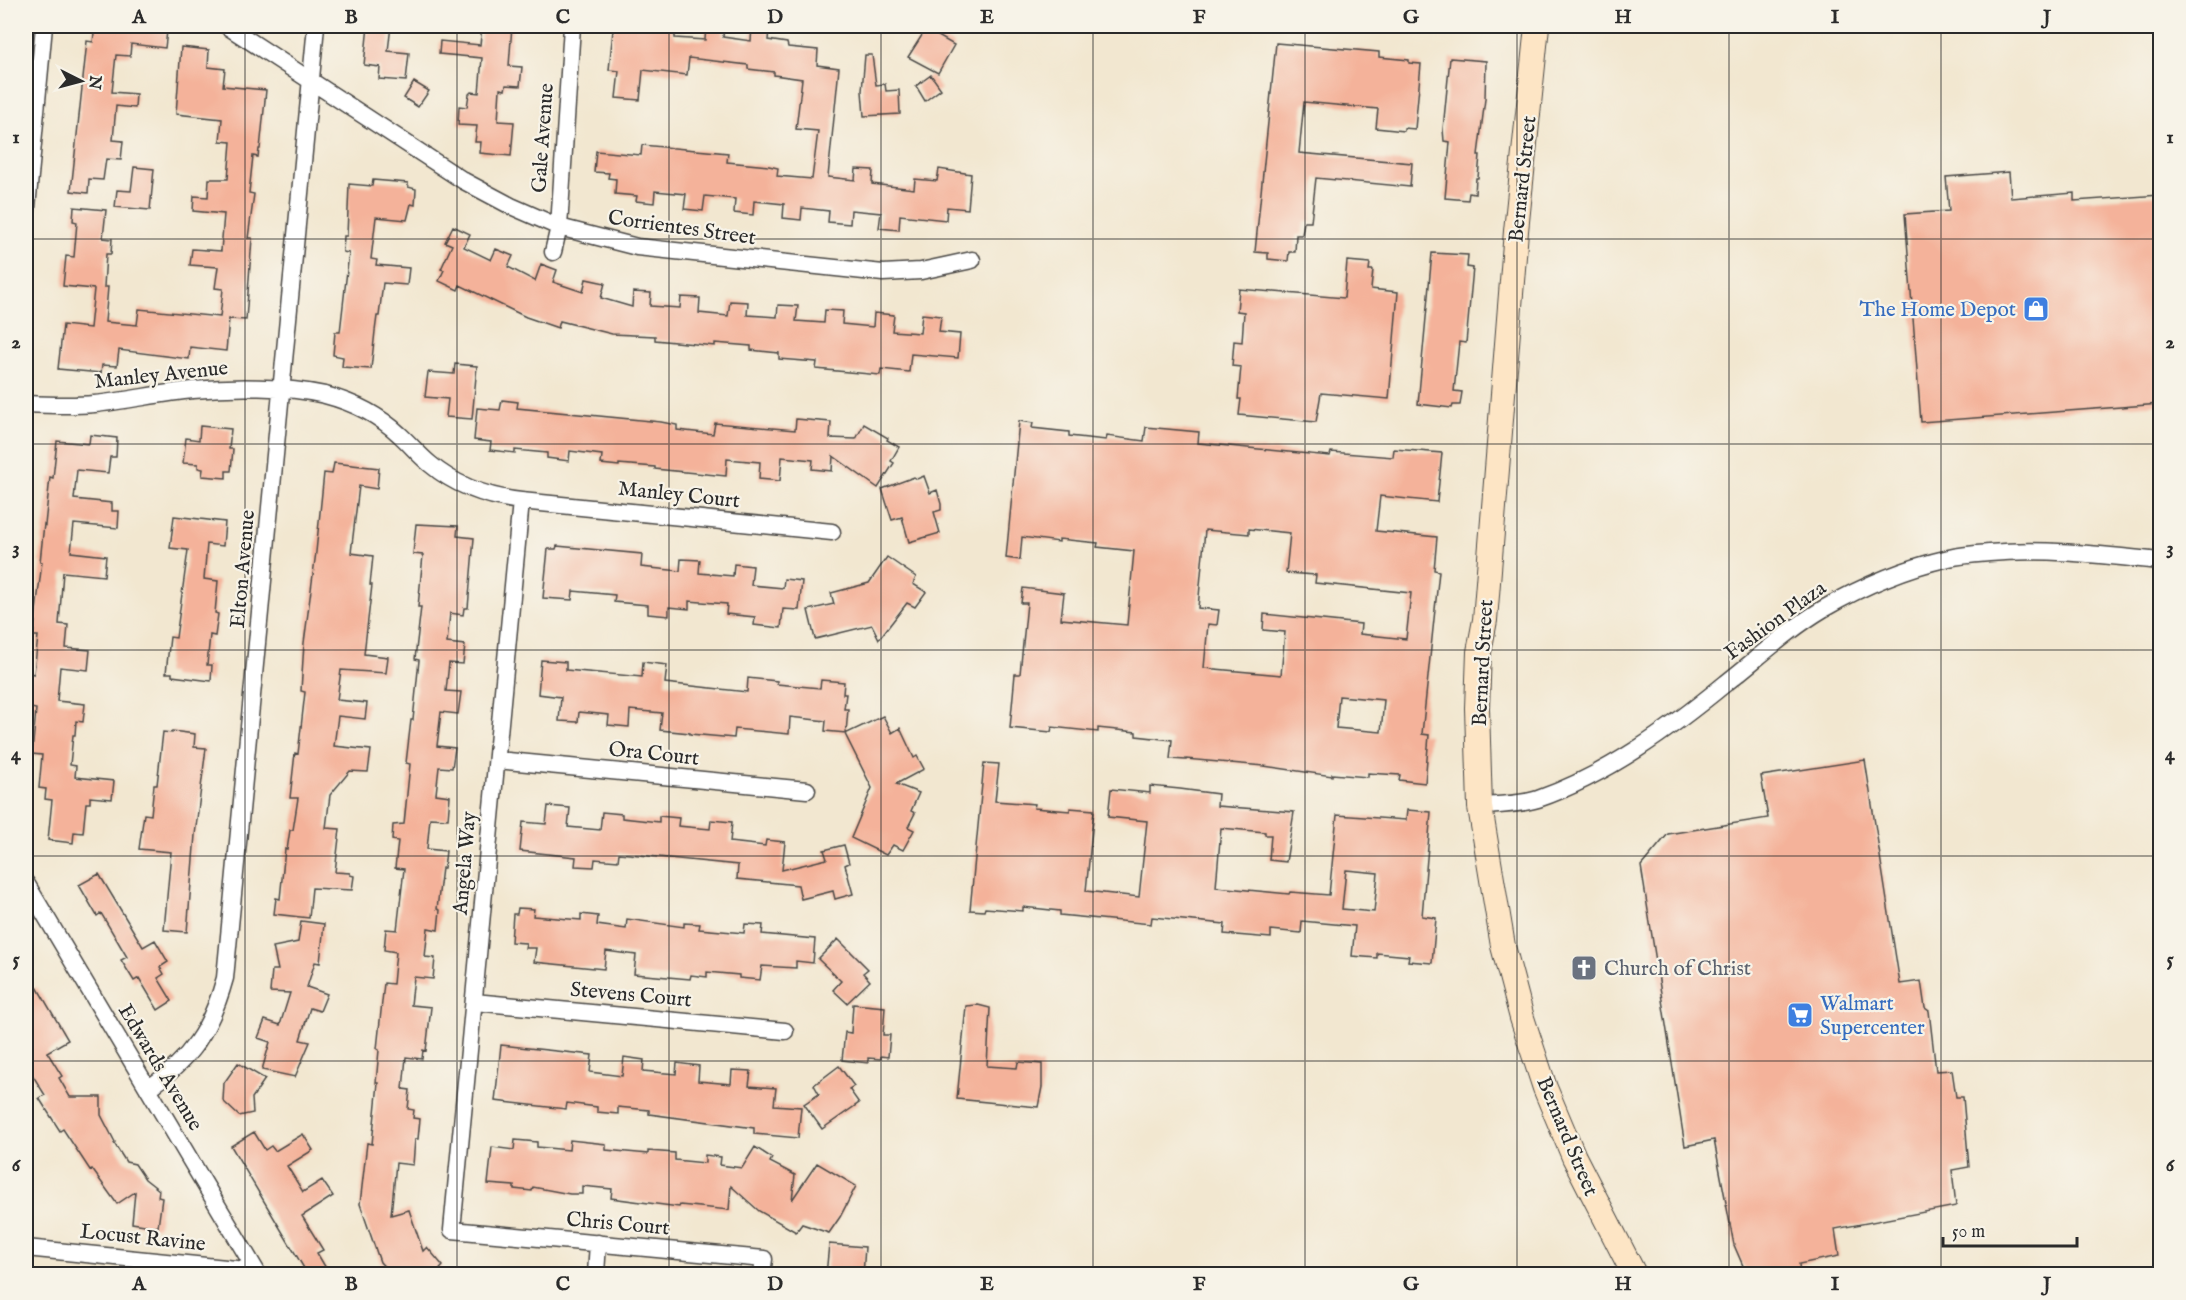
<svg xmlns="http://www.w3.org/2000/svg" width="2186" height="1300" font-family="'IM FELL English',serif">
<rect width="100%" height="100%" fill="#f7f3e8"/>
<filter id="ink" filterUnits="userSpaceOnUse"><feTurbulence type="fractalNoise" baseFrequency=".0167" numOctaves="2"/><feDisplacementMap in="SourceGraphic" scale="12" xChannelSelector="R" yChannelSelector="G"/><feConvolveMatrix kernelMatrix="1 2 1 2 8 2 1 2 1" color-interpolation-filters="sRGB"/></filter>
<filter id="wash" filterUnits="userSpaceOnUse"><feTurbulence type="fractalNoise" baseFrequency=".008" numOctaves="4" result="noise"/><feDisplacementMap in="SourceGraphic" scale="24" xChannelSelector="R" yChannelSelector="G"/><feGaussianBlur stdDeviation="1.35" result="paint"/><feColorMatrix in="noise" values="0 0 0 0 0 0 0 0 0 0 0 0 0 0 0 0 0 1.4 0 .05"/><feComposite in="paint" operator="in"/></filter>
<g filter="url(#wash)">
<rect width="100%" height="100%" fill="#f2e7d0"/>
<g id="blocks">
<path fill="#f4b29a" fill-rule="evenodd" d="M95,26H140V28L167,31L165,48L131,44L130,56L116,55L112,92L136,94L135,108L116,106L113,140L123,141L121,160L106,159L103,180L89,179L88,193L71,191L87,41L93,42Z
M368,26H391L388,51L409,53L406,81L379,79L380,67L364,65Z
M482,26H512L509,66L522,67L520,86L506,85L505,90L500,89L498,121L514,122L511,156L480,153L481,142H475L477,126L458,125L459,106L467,107L469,94L471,92L479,93L482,58L439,54L440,41L480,45Z
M615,26H672V34L675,35V38L705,40L706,26H724L723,37L751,41L752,27L769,29L768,40L787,43L788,47L818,50L817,65L839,68L828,177L855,180L856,169L873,170L872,184L914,189L915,179L937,181L939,169L971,174L968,209L947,207L946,220L900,215L899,230L879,228L881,213L851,210L850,224L828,222L829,211L802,208L801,220L783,218L784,204L754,201L753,215L734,213L735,199L705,196L703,211L684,209L686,194L655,191L654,203L636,201L637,196L615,194L616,179L608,178L609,173L594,172L596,151L641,155L642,145L728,153L727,162L769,166L778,168L777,176L812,179L818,131L796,129L802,79L774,75V72L748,69V65L689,58L687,75L643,70L640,100L616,98L619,71L609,70L613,30H615Z
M926,29L954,45L938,73L908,57Z
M1276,43L1379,52V57L1409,60V63L1421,64L1415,129L1404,128V131L1376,128L1378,109L1304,102L1299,153L1412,163L1410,187L1316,178L1311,222H1304L1302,235H1296L1295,252H1289L1288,261L1268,259V253L1255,252Z
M181,47L209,50L208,67L225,69L223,86L266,90L260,149H259L258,157L253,156L249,193L254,194L248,238H252L246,320L229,319L226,351L190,347L189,359L119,350L117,366L102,365L101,373L58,369L63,325L90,328L94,289L63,286L66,256L74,257L77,222L73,221L74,207L106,210L103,238L112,239L111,254H106L104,287H108L105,322L137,325L139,309L220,317L223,289L215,288L218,267L190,265L192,249L221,251L224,214L193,211L194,196L208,197L209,179H228L231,142L220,141L222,119L176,114Z
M865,55H872L876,85L885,84L886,91L899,90L900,114L864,116L862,91Z
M1450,58L1486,61L1485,99L1478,155H1480L1478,178H1476L1475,194L1469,193L1468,200L1445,198L1450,142L1444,141L1443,129Z
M931,75L941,89L925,101L916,86Z
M414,82L429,91L418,107L404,98Z
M134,167L154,169L150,210L115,207L117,190L131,191Z
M2009,172L2011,198L2074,193V201L2160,195V404L1921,422L1905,214L1949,211L1946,177Z
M373,180L408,183V187L416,189L415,205L411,204L407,220L376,217L371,259L377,260L376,265L409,268L407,285L383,283L379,316H377L375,331L371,369L342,367L343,357L333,355L335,332H340L349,253L343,252L344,236H347L349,184L372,186Z
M453,226L470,234L464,247L491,260L496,249L513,256L508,267L535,281L541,264L557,270L553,282L583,292L586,279L605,283L601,298L632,307L633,292L651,293L650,306L680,308L681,297L700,298L699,313L728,316L730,301L748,302L747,315L777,317L778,305L798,306L796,321L824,323L825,310L843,311L842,324L873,327L874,313L894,315L892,331L920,333L922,314L941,316L939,332L960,334L958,358L911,354L909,372L881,369L880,375L816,369L817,362L779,359V353L751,350V346L715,343V346L655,340V336L612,334L560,321L558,328L526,317L460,285L458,290L439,281L444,270L441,269L452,245L445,242Z
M1432,253L1468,255L1467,267L1473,268L1466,343L1459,342L1454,391L1462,392L1460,405H1453L1452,408L1418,404Z
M1347,261L1370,263L1369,270H1373L1371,289L1398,292L1389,399L1321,393L1316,422L1239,415L1241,399H1238L1241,367L1232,366L1234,341L1242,342L1244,312L1237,311L1239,289L1344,298Z
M455,364L477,366L472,419L446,417L448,399L425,397L428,372L454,374Z
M502,400L518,402L517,408L661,422L677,425V430L713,434L715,423L795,430L796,419L831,422L830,438L856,439L864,424L888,438L887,440L899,447L891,461L894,463L878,488L833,456L832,471L812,469L813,460L782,457L780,481L759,479L760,462L727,459L726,476L655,469V467L619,464V466L601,464L602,455L570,451L569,461L547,458V453L515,450V453L490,450L491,442L474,440L477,408L500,410Z
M1019,421L1033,423L1032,428L1069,432V436L1106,440L1107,436L1144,441L1146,427L1199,432L1198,443L1330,456L1331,452L1393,457L1394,449L1442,453L1437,502L1380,496L1376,531L1437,537L1434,570L1439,571L1422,734L1429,735L1425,783L1399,780L1400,775L1368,773V777L1332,774V776L1264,766L1186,759V760L1170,759L1172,740L1136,736V732L1098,728V732L1052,727L1051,732L1010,728L1015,674H1020L1027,603H1021L1023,588L1064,593L1061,619L1127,625L1134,551L1097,547L1098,543L1059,539V542L1022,537L1020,560L1006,558ZM1249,529L1290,533L1286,573L1316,575L1315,583L1411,593L1406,639L1360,634L1361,624L1264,614L1263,630L1285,632L1281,675L1204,668L1208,624L1217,625L1219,610L1198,608L1205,530L1249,534ZM1339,696L1384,700L1381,732L1336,728Z
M200,426L231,429L229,449H233L231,471H226V478L202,476L203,469L198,468V464L183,463L186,438L199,440Z
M90,435L117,438L116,457H110L108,473L77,470L74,499L112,503V511H119L118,528L74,524L71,552L106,556L104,576L63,572L59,624L68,625L66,648L90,650L88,670L60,667L57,701L85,704L83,722L76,721L75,735H73L70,765L76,766L75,777L114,781L112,799L90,797V803H86L83,833L74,832L73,843L48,840L52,800L45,799L46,789L39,788L42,755L32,754L36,709L26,707L29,673L34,674L38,636H33L42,562H40L44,524L45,525L50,477L53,478L57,441L89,444Z
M334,463L379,468L377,489L359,486L351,553L373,556L370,585H372L364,654L388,657L386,673L341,670L337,700L367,703L365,719L338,716L334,746L371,750L368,772L350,771L330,795L326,828L340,829L335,872L350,873V875L354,876L352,890L312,888L309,918L274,914L276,898L280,899L285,849L287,850L290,830H293L298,798H290L295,753L298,754L305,692L301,691L304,643L316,552L324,473L332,474Z
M924,476L930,493L937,490L941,504V510L934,512L940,533L909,542L902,517L892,520L882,489L914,477L917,479Z
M174,516L225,522L223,546L207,544L204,579L218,581L215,613L218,614L215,636L210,635L207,665H212L211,681L172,676V673H166L170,637L176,638L188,550L170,548Z
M416,524L458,526L457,536L474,538L468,608H464L463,615L450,613L447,643L465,645L463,664L449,663L446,691L461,692L458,714L441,712L437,746L455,748L452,768L439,767L436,794L450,796L448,819L430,818L427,849L446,851L444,868H442L437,909L440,910L438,930L428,928L425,957L435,958L433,979L414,977L411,1005L431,1007L426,1051L423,1050L422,1059L406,1057L403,1089L410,1090L408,1109L414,1110L413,1118L420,1119L418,1139H415L413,1165L396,1163L391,1215L409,1210L423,1251L427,1247L443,1266L435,1275H392L380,1262L360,1204L367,1143L372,1144L378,1083H376L379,1050L377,1049L384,983L393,984L396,952L384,950L386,929L397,930L404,869L395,868L398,841L392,840L393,825L404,824L410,764L406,763L411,720H413L419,660L415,659L421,607H418L423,555L413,554Z
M557,546L642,554L641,567L680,571L681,559L700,560L699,573L733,576L734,564L753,566L751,585L783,588L784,579L802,581L799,610L783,609L781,628L754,625L755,617L726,614L727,604L689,601V609L669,607V616L648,614V605L614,602L615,595L573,591L572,600L543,598L548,549H556Z
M887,557L916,577L913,584L926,592L915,607L907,603L879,639L872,625L815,639L808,610L834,604L831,593L869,583Z
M541,660L566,662V670L642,677L643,662L667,665L665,683L747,692L748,678L777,681V684L820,688L821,680L844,682L843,694H846L844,709H848L846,733L825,731L826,721L790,717L789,734L735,729L734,738L690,734V733L660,730L662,713L630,710L629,727L608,725L609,715L579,712L578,722L559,721L561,697L538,694Z
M883,716L892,733L900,728L914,758L917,756L924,769L896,784L919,793L911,811L915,813L908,827L914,830L903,850L893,845L886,855L851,838L872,788L845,734Z
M172,731L195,734L194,747L206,748L195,835L187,932L164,930L171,852L139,849L144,814L151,815L154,785H157L163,732L172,733Z
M1865,760L1900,984L1921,981L1925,1008L1929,1011L1936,1071L1952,1070L1956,1097H1963L1969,1167L1952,1170L1956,1206L1835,1229L1839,1256L1799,1264L1800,1275H1747L1734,1245L1714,1140L1685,1146L1641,866L1668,834L1768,818L1761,776Z
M984,763L999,764L995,801L1035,804L1034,808L1070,811V808L1094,810L1086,891L1139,897L1147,821L1108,817L1111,789L1150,793V786L1180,789L1218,794L1217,806L1294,812L1286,862L1269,860L1271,835H1265V832L1221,828L1216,887L1289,894L1290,892L1329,895L1337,815L1406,820L1407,810L1431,812L1422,916L1436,918L1432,963L1408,961L1409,956L1377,953V958L1352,956L1355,926L1302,921L1301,933L1271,930V938L1224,934L1225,924L1152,917L1151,924L1060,915V911L1023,907V911L985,908L984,911L970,910ZM1346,870L1378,873L1374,912L1342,909Z
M548,806L570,808L568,827L600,830L602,812L622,814V818L659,822V816L679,818L678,826L710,829L711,820L732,822L730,842L765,846L766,840L785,842L782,870L827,859L824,850L844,845L849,863L845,865L853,894L835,899L833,891L801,899L798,885L737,879L738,865L619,853L618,861L595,859L594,867L575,866L576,857L520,851L523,822L546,824Z
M99,874L143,947L155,940L168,962L160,967L164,974L158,978L172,1001L158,1010L139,978L134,981L121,960L127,957L101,913L97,916L79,885Z
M518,908L534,909L533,916L581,920V914L598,916L597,925L626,929L627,919L684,927V923L700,924L699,929L744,933L745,924L763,925L762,934L815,939L813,963L796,961V968L762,966L760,980L739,978V975L707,972V977L691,975L690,979L634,974L636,955L606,951L604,969L534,962L536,948H525L526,943L511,942L513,914H517Z
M301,921L324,924L320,963L315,962L307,987L327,994L320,1011L310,1008L300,1040L310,1042L295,1077L262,1070L270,1042L258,1038L265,1020L280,1025L290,993L270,992L272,970H278L273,947L298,942Z
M838,939L868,969L863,973L870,981L847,1003L833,990L841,981L818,959Z
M37,987L68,1040L47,1052L62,1076L59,1078L70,1097H101V1115L115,1142L114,1143L126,1162L135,1164L145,1179L159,1190L158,1197L162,1198L158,1227L132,1223L135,1192L117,1204L92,1169L90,1170L63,1129L60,1131L39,1098L45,1095L30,1071L26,1074V994Z
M853,1004L885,1007L883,1035H890L888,1057L881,1056V1059L868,1058V1063L842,1060L845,1032L851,1033Z
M978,1005L990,1008L987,1066L1017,1068L1018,1062L1042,1064V1087L1038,1107L957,1099L966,1006Z
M501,1045L592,1055L590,1072L622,1076L624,1057L644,1060L643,1071L676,1074L677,1063L699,1066L698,1081L731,1084L732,1070L751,1071L749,1086L776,1088L774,1105L801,1107L798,1138L754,1134V1128L649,1114V1110L618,1107V1114L597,1112V1107L567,1103L566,1109L495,1101Z
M238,1063L265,1079L252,1098L253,1113L239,1116L223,1101L224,1083Z
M839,1066L854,1086L849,1089L859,1103L822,1129L804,1104L819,1094L814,1085Z
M254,1132L265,1150L271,1146L275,1151L303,1134L313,1150L287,1166L303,1192L322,1180L333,1196L302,1216L323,1250L317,1253L330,1275H308L231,1146Z
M515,1140L537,1142V1147L569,1150L570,1140L606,1144V1150L648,1154V1151L675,1153V1160L705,1163V1155L721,1157L720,1165L742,1168L755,1147L772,1158L770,1162L795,1175L792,1200L817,1163L856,1186L840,1217L829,1233L802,1224L796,1232L759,1211L731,1186L729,1210L680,1205L679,1207L611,1198L612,1189L582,1186V1194H570L533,1187L532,1191L514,1189V1186L488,1184L492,1147L514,1150Z
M829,1244L865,1247L863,1275H826Z"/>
</g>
</g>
<g filter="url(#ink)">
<use href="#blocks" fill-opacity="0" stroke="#494744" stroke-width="1.5"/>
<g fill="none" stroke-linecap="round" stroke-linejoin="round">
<g stroke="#494744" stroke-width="19">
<path id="street" d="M227,26L464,181L511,206L559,227L637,247L883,273L921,271L972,260
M26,218L44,26
M553,252L559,227L572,26
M26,404C48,405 71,406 94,404C127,401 160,393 193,390C233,386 285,386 325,395C352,402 379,415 400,435C410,444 419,455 430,464C456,486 488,497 521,501L832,532
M521,501L452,1230L764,1259L762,1274
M497,760L807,790
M1480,807C1498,804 1520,805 1538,799C1607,775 1670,729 1726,683C1758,658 1788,630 1823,609C1861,587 1905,568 1949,558C1961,555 1976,554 1989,553C2047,548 2103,555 2160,561
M26,883L258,1274
M474,1002L785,1031
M148,1089C191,1059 211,1029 225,978L316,26
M26,1248L256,1271
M596,1274L598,1243"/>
</g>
<g stroke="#494744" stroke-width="26">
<path id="secondary" d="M1537,26L1516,231L1485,620L1479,652L1477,708L1480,807L1503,946L1522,1018L1545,1088L1574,1157L1634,1274"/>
</g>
<use href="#street" stroke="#fff" stroke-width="16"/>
<use href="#secondary" stroke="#fde5c5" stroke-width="24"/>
</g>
</g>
<path fill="none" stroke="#2b2b2b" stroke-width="1.5" stroke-opacity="0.55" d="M245,26V1274M457,26V1274M669,26V1274M881,26V1274M1093,26V1274M1305,26V1274M1517,26V1274M1729,26V1274M1941,26V1274M26,239H2160M26,444H2160M26,650H2160M26,856H2160M26,1061H2160"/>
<defs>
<g id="shop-square" transform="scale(1.35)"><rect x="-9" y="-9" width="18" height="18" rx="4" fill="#3f7fe0" stroke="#f7f3e8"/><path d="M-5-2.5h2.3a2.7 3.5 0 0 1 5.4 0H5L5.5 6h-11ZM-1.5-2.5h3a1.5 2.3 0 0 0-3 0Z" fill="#fff"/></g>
<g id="church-square" transform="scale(1.35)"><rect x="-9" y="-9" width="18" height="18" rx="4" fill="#6b7280" stroke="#f7f3e8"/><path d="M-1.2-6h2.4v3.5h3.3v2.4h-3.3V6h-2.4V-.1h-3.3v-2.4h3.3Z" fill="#fff"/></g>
<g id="supermarket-square" transform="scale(1.35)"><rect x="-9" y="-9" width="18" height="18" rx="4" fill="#3f7fe0" stroke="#f7f3e8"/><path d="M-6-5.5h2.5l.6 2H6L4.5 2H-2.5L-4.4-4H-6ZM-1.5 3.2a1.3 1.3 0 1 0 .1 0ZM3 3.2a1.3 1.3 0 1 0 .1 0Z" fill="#fff"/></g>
</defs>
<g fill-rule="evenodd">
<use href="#shop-square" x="2036" y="309"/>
<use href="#church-square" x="1584" y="968"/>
<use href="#supermarket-square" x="1800" y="1015"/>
</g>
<g text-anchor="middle" stroke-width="4.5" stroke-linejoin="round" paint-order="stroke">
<g font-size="21" fill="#2b2b2b" stroke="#f7f3e8">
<text transform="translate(542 138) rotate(-86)" y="7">Gale Avenue</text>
<text transform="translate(1522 179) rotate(-84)" y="7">Bernard Street</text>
<text transform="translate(682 227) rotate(8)" y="7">Corrientes Street</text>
<text transform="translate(161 374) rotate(-6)" y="7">Manley Avenue</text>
<text transform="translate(679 494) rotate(6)" y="7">Manley Court</text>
<text transform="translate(242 569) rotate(-85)" y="7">Elton Avenue</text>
<text transform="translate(1775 620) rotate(-36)" y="7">Fashion Plaza</text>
<text transform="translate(1482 663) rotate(-87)" y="7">Bernard Street</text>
<text transform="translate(654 753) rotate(6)" y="7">Ora Court</text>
<text transform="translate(464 863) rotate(-85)" y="7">Angela Way</text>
<text transform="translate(631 994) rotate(5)" y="7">Stevens Court</text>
<text transform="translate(161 1067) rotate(59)" y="7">Edwards Avenue</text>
<text transform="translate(1568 1136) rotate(67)" y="7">Bernard Street</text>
<text transform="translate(618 1223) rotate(5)" y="7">Chris Court</text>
<text transform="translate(143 1237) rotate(6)" y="7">Locust Ravine</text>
</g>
<g font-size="21" fill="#366cbe" stroke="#f7f3e8" text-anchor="end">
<text x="2016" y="316">The Home Depot</text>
<text x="1820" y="1010" text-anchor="start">Walmart<tspan x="1820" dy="24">Supercenter</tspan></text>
</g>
<g font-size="21" fill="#5b616d" stroke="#f7f3e8" text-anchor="start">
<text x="1604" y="975">Church of Christ</text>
</g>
</g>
<rect width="2186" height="1300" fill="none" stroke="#f7f3e8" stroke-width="66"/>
<g transform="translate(81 81) rotate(96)" stroke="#f7f3e8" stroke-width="4.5" paint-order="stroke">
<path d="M0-4.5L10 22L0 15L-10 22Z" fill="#2b2b2b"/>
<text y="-9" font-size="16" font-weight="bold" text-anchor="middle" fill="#2b2b2b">N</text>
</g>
<path d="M1943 1237v9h134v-9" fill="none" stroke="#2b2b2b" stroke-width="3"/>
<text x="1952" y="1237" font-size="18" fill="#2b2b2b" stroke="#f7f3e8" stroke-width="4.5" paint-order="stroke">50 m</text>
<rect x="33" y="33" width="2120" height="1234" fill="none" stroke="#2b2b2b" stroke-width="2"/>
<g font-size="20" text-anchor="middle" font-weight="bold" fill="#2b2b2b">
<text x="139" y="23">A</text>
<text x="351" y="23">B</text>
<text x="563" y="23">C</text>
<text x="775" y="23">D</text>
<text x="987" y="23">E</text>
<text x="1199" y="23">F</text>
<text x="1411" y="23">G</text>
<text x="1623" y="23">H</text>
<text x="1835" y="23">I</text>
<text x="2047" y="23">J</text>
<text x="16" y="143">1</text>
<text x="2170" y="143">1</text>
<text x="16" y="348">2</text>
<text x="2170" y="348">2</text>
<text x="16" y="554">3</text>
<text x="2170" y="554">3</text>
<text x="16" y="760">4</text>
<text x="2170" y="760">4</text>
<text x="16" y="965">5</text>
<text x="2170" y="965">5</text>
<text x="16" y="1171">6</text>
<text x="2170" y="1171">6</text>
<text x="139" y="1290">A</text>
<text x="351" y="1290">B</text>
<text x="563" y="1290">C</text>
<text x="775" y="1290">D</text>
<text x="987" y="1290">E</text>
<text x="1199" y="1290">F</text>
<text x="1411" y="1290">G</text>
<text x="1623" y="1290">H</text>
<text x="1835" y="1290">I</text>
<text x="2047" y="1290">J</text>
</g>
</svg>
